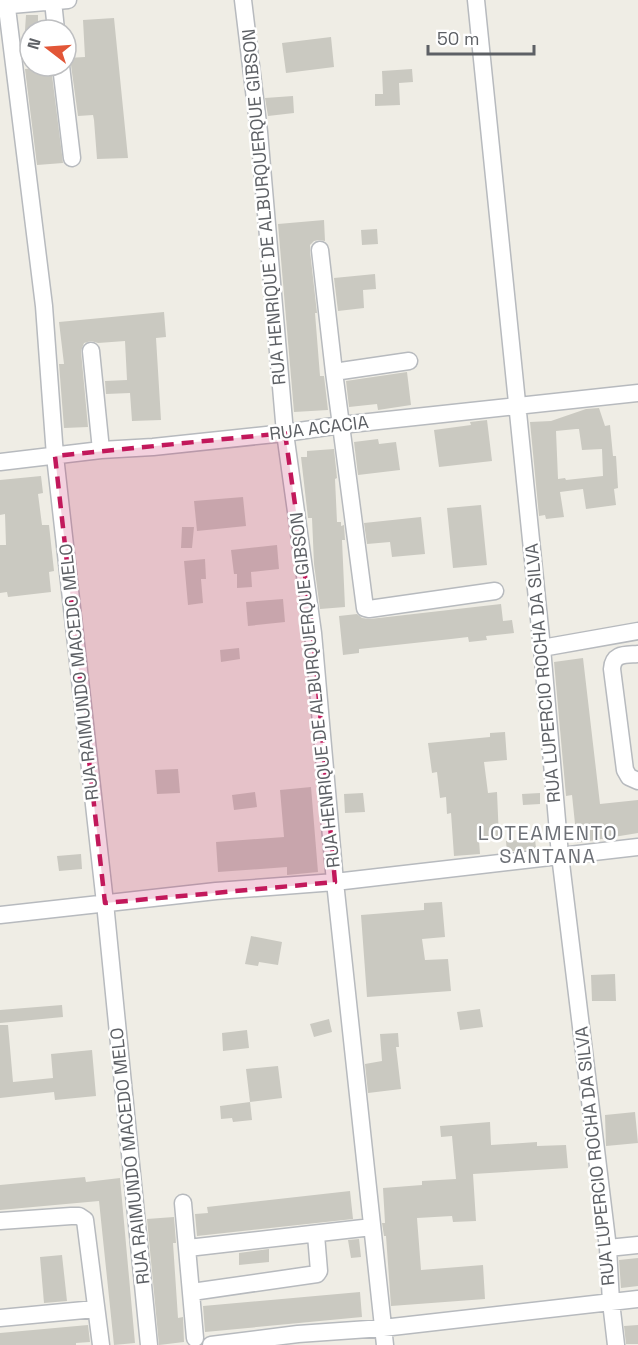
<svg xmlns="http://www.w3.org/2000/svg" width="638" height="1345" font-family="'Space Grotesk',sans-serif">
<rect width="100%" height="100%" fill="#efede5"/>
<path fill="#cac9c1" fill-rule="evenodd" d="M26,15H38V30H25Z
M114,18L128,158L97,159L94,120L93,115L78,116L71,65L67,58L85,57L83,20Z
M331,37L334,67L286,73L282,43Z
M51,67L63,163L37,165L25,69Z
M412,69L413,82L399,83L400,105L375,106V94H383L382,71Z
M293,96L294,113L268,116L265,98Z
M324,220L325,241L319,240L314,241L310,245V251L317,313H315L320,376H324L328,410L294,412L278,224Z
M377,229L378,244L362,245L361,230Z
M375,274L376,289L363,290L364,308L338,311L334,278Z
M164,312L166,337L156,338L161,420L132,421L130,393L106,394L105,381L127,380L125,341L98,343L91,341L84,343L81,351L88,427L64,428L59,364H64L59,322Z
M407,372L411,405L378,410L377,404L349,407L346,381Z
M599,408L605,426L610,425L613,456H616L618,488L614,489L616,505L586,509L583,489L560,492L564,517L546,519L545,515L539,516L530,422L551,421L586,409ZM576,429H579L582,450L602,449L603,476L566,480L565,478L558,479L556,431Z
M487,420L492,461L439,467L434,430L471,425L470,422Z
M378,439L379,444L396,442L400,470L358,475L354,442Z
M334,449L337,478L335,479L337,522H341V526L344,525L345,540H342L345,607L320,609L314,564L312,518H308L301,457H307V451Z
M41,476L43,493L38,494L42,525H49L54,571L49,572L51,592L8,597L7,592L0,593V545H6L5,514L0,515V480Z
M243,497L246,526L197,531L194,501Z
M481,505L487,565L453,568L447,508Z
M421,517L425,554L392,557L390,542L367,544L364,523Z
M182,527H194L192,548H181Z
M277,545L279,569L251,572L252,587L237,588V574H234L231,550Z
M205,559L206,579H201L203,603L188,605L184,561Z
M283,599L285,622L248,626L246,602Z
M501,604L503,621L512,620L514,633L486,636L487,640L469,642L468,637L451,639L359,649V653L343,655L339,616L357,614L362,618L370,619Z
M239,648L240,659L221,662L220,650Z
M583,658L600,804L638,800V833L577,843L572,795L566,796L554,662Z
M505,732L507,760L484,762L488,793L497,792L499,839L479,840L480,854L454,856L451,813L447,814L446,797L440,798L437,772L432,773L428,743L490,737V733Z
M178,769L180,793L157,794L155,770Z
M311,787L318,872L287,875V867L218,872L216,842L284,837L280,790Z
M255,792L257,807L234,810L232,795Z
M363,793L365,812L345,813L344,794Z
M540,793V804L523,805L522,794Z
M535,839L536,848L507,852L506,841Z
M81,854L82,869L59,871L57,856Z
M442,902L445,937L422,939L425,960L448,959L451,991L367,997L361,915L424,910V903Z
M251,936L282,942L278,965L259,962L258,966L245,964Z
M615,974L616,1001H592L591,975Z
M62,1005L63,1017L0,1023V1010Z
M480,1009L483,1027L460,1030L457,1012Z
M329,1019L332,1032L314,1037L310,1024Z
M0,1025H8L13,1082L53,1078L51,1054L92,1050L96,1096L55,1100L54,1092L0,1098Z
M247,1030L249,1048L223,1051L222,1033Z
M398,1033L399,1047H396L401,1089L368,1093L365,1064L382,1061L380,1034Z
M278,1066L282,1098L250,1102L246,1069Z
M250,1102L252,1120L233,1122L232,1118L221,1119L220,1106Z
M635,1112L638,1143L606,1146L605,1115Z
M490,1122L491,1145L537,1142V1146L566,1145L568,1168L473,1174L476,1221L453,1222L452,1216L417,1218L421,1270L483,1265L485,1299L391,1306L386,1236H384L382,1223H385L383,1188L422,1185V1181L456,1179L452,1136L441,1137L440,1126Z
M85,1177L86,1182L120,1178L135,1343L114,1345L99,1201L0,1210V1185Z
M350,1191L353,1219L197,1236L195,1214L208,1213L207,1207Z
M174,1217L176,1243H173L178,1318L183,1317L184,1342L159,1345L147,1219Z
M359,1239L361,1257L351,1258L348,1240Z
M269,1249V1262L239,1265V1253Z
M62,1255L67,1301L44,1303L40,1257Z
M638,1258V1286L621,1288L619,1260Z
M360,1292L362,1317L205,1332L203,1306Z
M88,1325L90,1342L76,1343V1345H0V1333Z
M638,1325V1344H626L624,1326Z"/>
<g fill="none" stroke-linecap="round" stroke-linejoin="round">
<g stroke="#b7babe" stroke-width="19">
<path id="minor" d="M6,0L44,306L55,456L105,903L149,1345
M243,0L259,132L285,433L313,633L335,882L385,1345
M476,0L542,648L560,855L608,1248L611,1302L616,1345
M53,1L56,30
M0,6L68,0
M61,66L72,158
M320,250L334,372L365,608L369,609L495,591
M91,351L101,450
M334,372L409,361
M0,462L101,450L153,447L285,433L341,425L638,393
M542,648L638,631
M638,654C625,655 613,653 612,669L625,770L629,777L638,781
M0,915L216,891L335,882L638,847
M183,1203L195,1338
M0,1221L71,1216H79L85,1220L101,1345
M188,1248L372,1227
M608,1248L638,1245
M192,1292L317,1274L319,1271L316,1235
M0,1318L95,1309
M211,1345L298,1334L383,1328L638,1299"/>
</g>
<use href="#minor" stroke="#fff" stroke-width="16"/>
</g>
<path fill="#c2185b" fill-opacity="0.2" stroke="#c2185b" stroke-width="4.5" stroke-dasharray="12 8" stroke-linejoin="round" d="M285,433L313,633L335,882L105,903L55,456Z"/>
<g text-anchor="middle" stroke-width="5" stroke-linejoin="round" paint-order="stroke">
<g font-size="18" fill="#5d6065" stroke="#fff">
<text transform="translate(264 207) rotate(-95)" y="6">RUA HENRIQUE DE ALBURQUERQUE GIBSON</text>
<text transform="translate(319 428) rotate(-7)" y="6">RUA ACACIA</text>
<text transform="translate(79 672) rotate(-96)" y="6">RUA RAIMUNDO MACEDO MELO</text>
<text transform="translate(543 673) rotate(-95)" y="6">RUA LUPERCIO ROCHA DA SILVA</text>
<text transform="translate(315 690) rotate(-96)" y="6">RUA HENRIQUE DE ALBURQUERQUE GIBSON</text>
<text transform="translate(130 1156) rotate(-96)" y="6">RUA RAIMUNDO MACEDO MELO</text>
<text transform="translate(595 1156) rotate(-96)" y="6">RUA LUPERCIO ROCHA DA SILVA</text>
</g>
<g font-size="20" letter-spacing="1.5" fill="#6e7177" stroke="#fff">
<text x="548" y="840">LOTEAMENTO<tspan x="548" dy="23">SANTANA</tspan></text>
</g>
</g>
<g transform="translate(48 48) rotate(287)"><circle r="28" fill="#ffffff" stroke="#bebfc1" stroke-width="1.5"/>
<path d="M0-4.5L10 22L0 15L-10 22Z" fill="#e25637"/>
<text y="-9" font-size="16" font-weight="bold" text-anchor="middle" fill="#5d6065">N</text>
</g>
<path d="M428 45v9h106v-9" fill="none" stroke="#5d6065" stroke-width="3"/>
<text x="437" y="45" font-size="18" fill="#5d6065" stroke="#ffffff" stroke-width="4.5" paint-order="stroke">50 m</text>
</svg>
